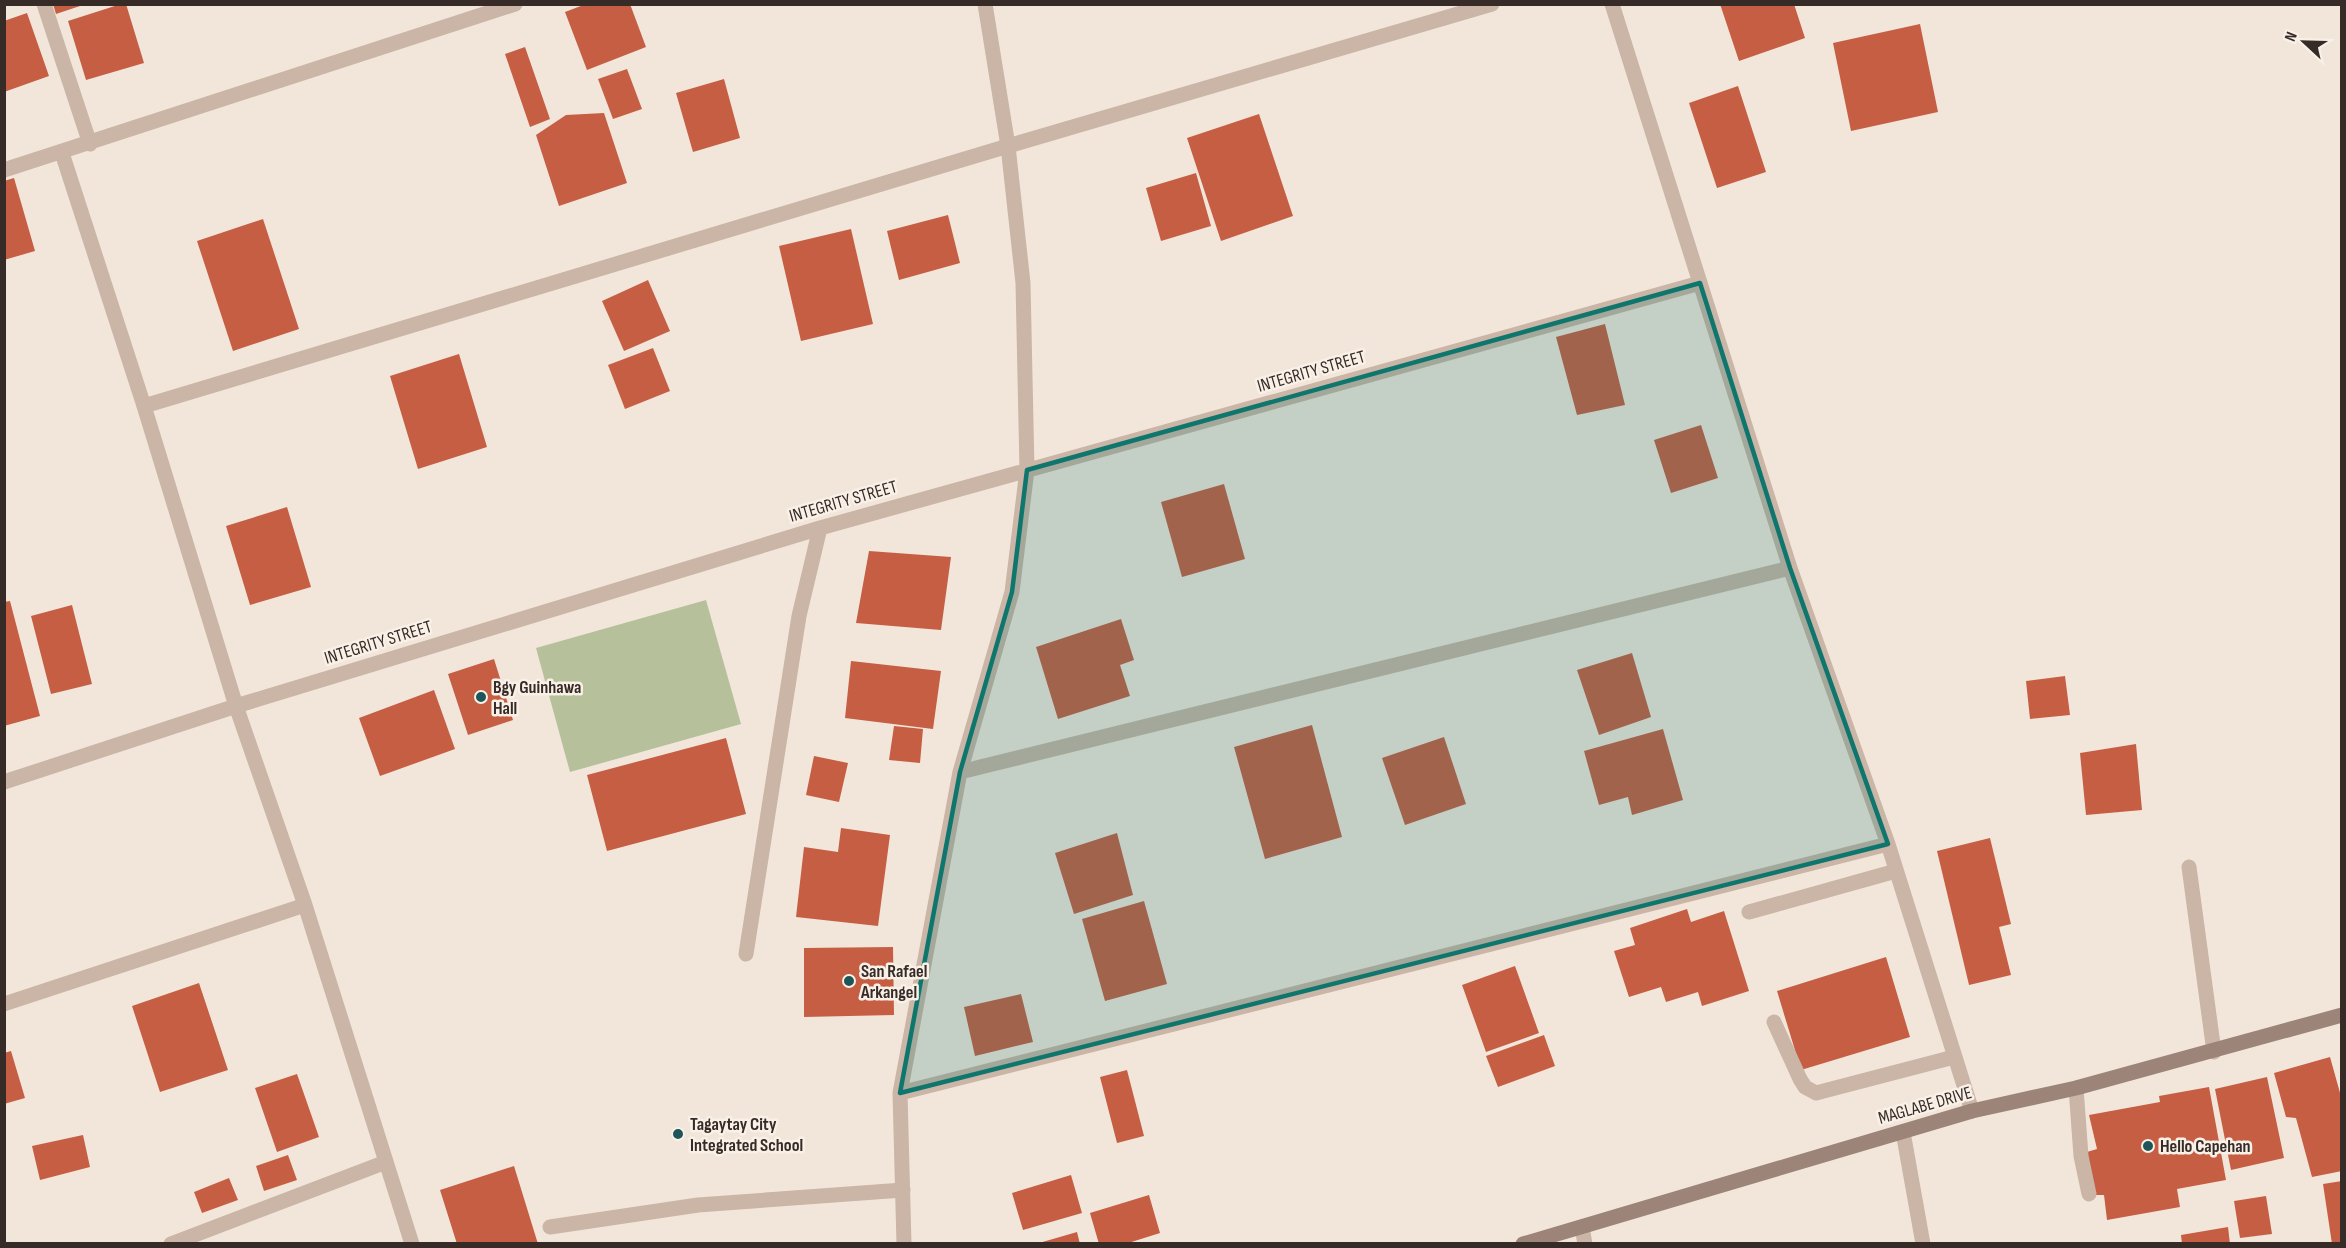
<svg xmlns="http://www.w3.org/2000/svg" width="2346" height="1248" font-family="'Sofia Sans Condensed',sans-serif">
<rect width="100%" height="100%" fill="#f2e6db"/>
<path fill="#b6c19b" d="M706,600L741,724L570,772L536,648Z"/>
<path fill="#c65e44" d="M53,4H83V5L56,14Z
M121,4H126L144,63L86,80L68,21Z
M586,4H630L646,47L587,70L565,12Z
M1720,4H1794L1805,38L1739,61Z
M27,13L49,76L4,92V21Z
M1920,24L1938,112L1851,131L1833,43Z
M525,47L550,119L530,127L505,54Z
M627,69L642,109L613,119L598,79Z
M724,79L740,138L693,152L676,93Z
M1738,86L1766,172L1717,188L1689,103Z
M604,113L627,183L559,206L536,135L566,115Z
M1259,114L1293,216L1221,241L1187,138Z
M1196,173L1211,226L1161,241L1146,188Z
M14,178L35,251L4,260V181Z
M948,215L960,263L899,280L887,231Z
M263,219L299,329L233,351L197,241Z
M851,229L873,324L801,341L779,246Z
M648,280L670,331L624,351L602,301Z
M1605,324L1625,405L1577,415L1556,337Z
M653,348L670,391L625,409L608,365Z
M459,354L487,447L418,469L390,376Z
M1701,425L1718,478L1671,493L1654,440Z
M1224,484L1245,559L1182,577L1161,502Z
M287,507L311,587L250,605L226,526Z
M869,551L951,557L941,630L856,623Z
M10,601L40,716L4,726V602Z
M72,605L92,684L51,694L31,616Z
M1121,619L1134,660L1120,665L1130,696L1058,719L1036,647Z
M1632,653L1651,717L1599,735L1577,670Z
M494,659L513,720L468,735L448,674Z
M851,661L941,671L933,729L845,718Z
M2065,676L2070,715L2030,719L2026,681Z
M434,690L455,749L380,776L359,718Z
M1312,725L1342,837L1265,859L1234,747Z
M894,726L923,729L920,763L889,760Z
M1663,729L1683,800L1632,815L1628,797L1599,805L1584,751Z
M1444,737L1466,804L1405,825L1382,758Z
M726,738L746,814L607,851L587,775Z
M2136,744L2142,810L2086,815L2080,753Z
M814,756L848,763L839,802L806,795Z
M841,828L890,835L878,926L796,917L804,847L838,852Z
M1117,833L1133,895L1074,914L1055,853Z
M1990,838L2011,924L1999,927L2011,975L1969,985L1937,851Z
M1144,901L1167,984L1105,1001L1082,919Z
M1687,909L1691,922L1724,911L1749,991L1702,1006L1698,992L1666,1002L1661,987L1629,997L1614,951L1635,945L1630,928Z
M893,947L894,1015L804,1017V948Z
M1886,957L1910,1037L1801,1070L1777,991Z
M1515,966L1539,1033L1486,1052L1462,985Z
M199,983L228,1070L160,1092L132,1006Z
M1021,994L1033,1042L975,1056L964,1007Z
M1544,1035L1555,1066L1498,1087L1486,1056Z
M11,1051L25,1098L4,1104V1053Z
M2330,1057L2342,1100V1171L2312,1177L2296,1118L2286,1117L2274,1073Z
M1127,1070L1144,1136L1117,1143L1100,1077Z
M297,1074L319,1137L277,1152L255,1088Z
M2267,1077L2284,1158L2231,1170L2215,1089Z
M2209,1087L2226,1180L2177,1189L2180,1207L2107,1220L2104,1195H2090L2087,1152L2097,1149L2089,1115L2160,1102L2159,1096Z
M83,1135L90,1167L40,1180L32,1146Z
M288,1155L297,1180L264,1191L256,1166Z
M514,1166L538,1244H457L440,1190Z
M1071,1175L1082,1213L1023,1230L1012,1193Z
M229,1178L238,1200L202,1213L194,1192Z
M2342,1181V1244H2332L2323,1184Z
M1149,1195L1160,1233L1125,1244H1099L1090,1213Z
M2266,1196L2272,1234L2240,1238L2234,1201Z
M2228,1227L2230,1244H2182L2181,1235Z
M1077,1232L1080,1244H1039V1243Z"/>
<g fill="none" stroke-linecap="round" stroke-linejoin="round">
<path stroke="#cab5a6" stroke-width="15" d="M2189,867L2214,1052
M1749,912L1896,871
M1774,1022L1800,1079L1805,1087L1816,1093L1954,1057
M2076,1088L2081,1156L2089,1194
M550,1227L698,1205L903,1190
M1582,1227L1585,1244"/>
<path stroke="#cab5a6" stroke-width="15" d="M44,4L90,144
M1612,4L1790,568L1888,844L1972,1111
M62,153L144,406L236,706L305,905L412,1244
M4,170L515,4
M144,406L1008,146L1492,4
M960,772L1790,568
M4,782L236,706L820,528L1700,283
M746,954L799,616L820,528
M4,1004L305,905
M900,1093L1888,844
M1903,1132L1923,1244
M171,1244L386,1162
M904,1244L900,1093L960,772L1012,592L1027,470L1023,283L1008,146L985,4"/>
<path stroke="#9d8478" stroke-width="15" d="M1523,1244L1972,1111L2076,1088L2342,1015"/>
</g>
<path fill="#0f766e" fill-opacity="0.2" stroke="#0f766e" stroke-width="4.5" stroke-linejoin="round" d="M1700,283L1790,568L1888,844L900,1093L960,772L1012,592L1027,470Z"/>
<g fill="#1d5658" stroke="#f9f0e7" stroke-width="2">
<circle cx="481" cy="697" r="6"/>
<circle cx="849" cy="981" r="6"/>
<circle cx="678" cy="1134" r="6"/>
<circle cx="2148" cy="1146" r="6"/>
</g>
<g text-anchor="middle" stroke-width="5" stroke-linejoin="round" paint-order="stroke">
<g font-size="18" fill="#362b27" stroke="#f9f0e7">
<text transform="translate(1311 371) rotate(-16)" y="6">INTEGRITY STREET</text>
<text transform="translate(843 501) rotate(-16)" y="6">INTEGRITY STREET</text>
<text transform="translate(378 642) rotate(-17)" y="6">INTEGRITY STREET</text>
<text transform="translate(1925 1105) rotate(-16)" y="6">MAGLABE DRIVE</text>
</g>
<g font-size="18" font-weight="bold" fill="#362b27" stroke="#f9f0e7" text-anchor="start">
<text x="493" y="693">Bgy Guinhawa<tspan x="493" dy="21">Hall</tspan></text>
<text x="861" y="977">San Rafael<tspan x="861" dy="21">Arkangel</tspan></text>
<text x="690" y="1130">Tagaytay City<tspan x="690" dy="21">Integrated School</tspan></text>
<text x="2160" y="1152">Hello Capehan</text>
</g>
</g>
<rect width="2346" height="1248" fill="none" stroke="#362b27" stroke-width="12"/>
<g transform="translate(2304 42) rotate(292)" stroke="#f9f0e7" stroke-width="4.5" paint-order="stroke">
<path d="M0-4.5L10 22L0 15L-10 22Z" fill="#362b27"/>
<text y="-9" font-size="16" font-weight="bold" text-anchor="middle" fill="#362b27">N</text>
</g>
</svg>
